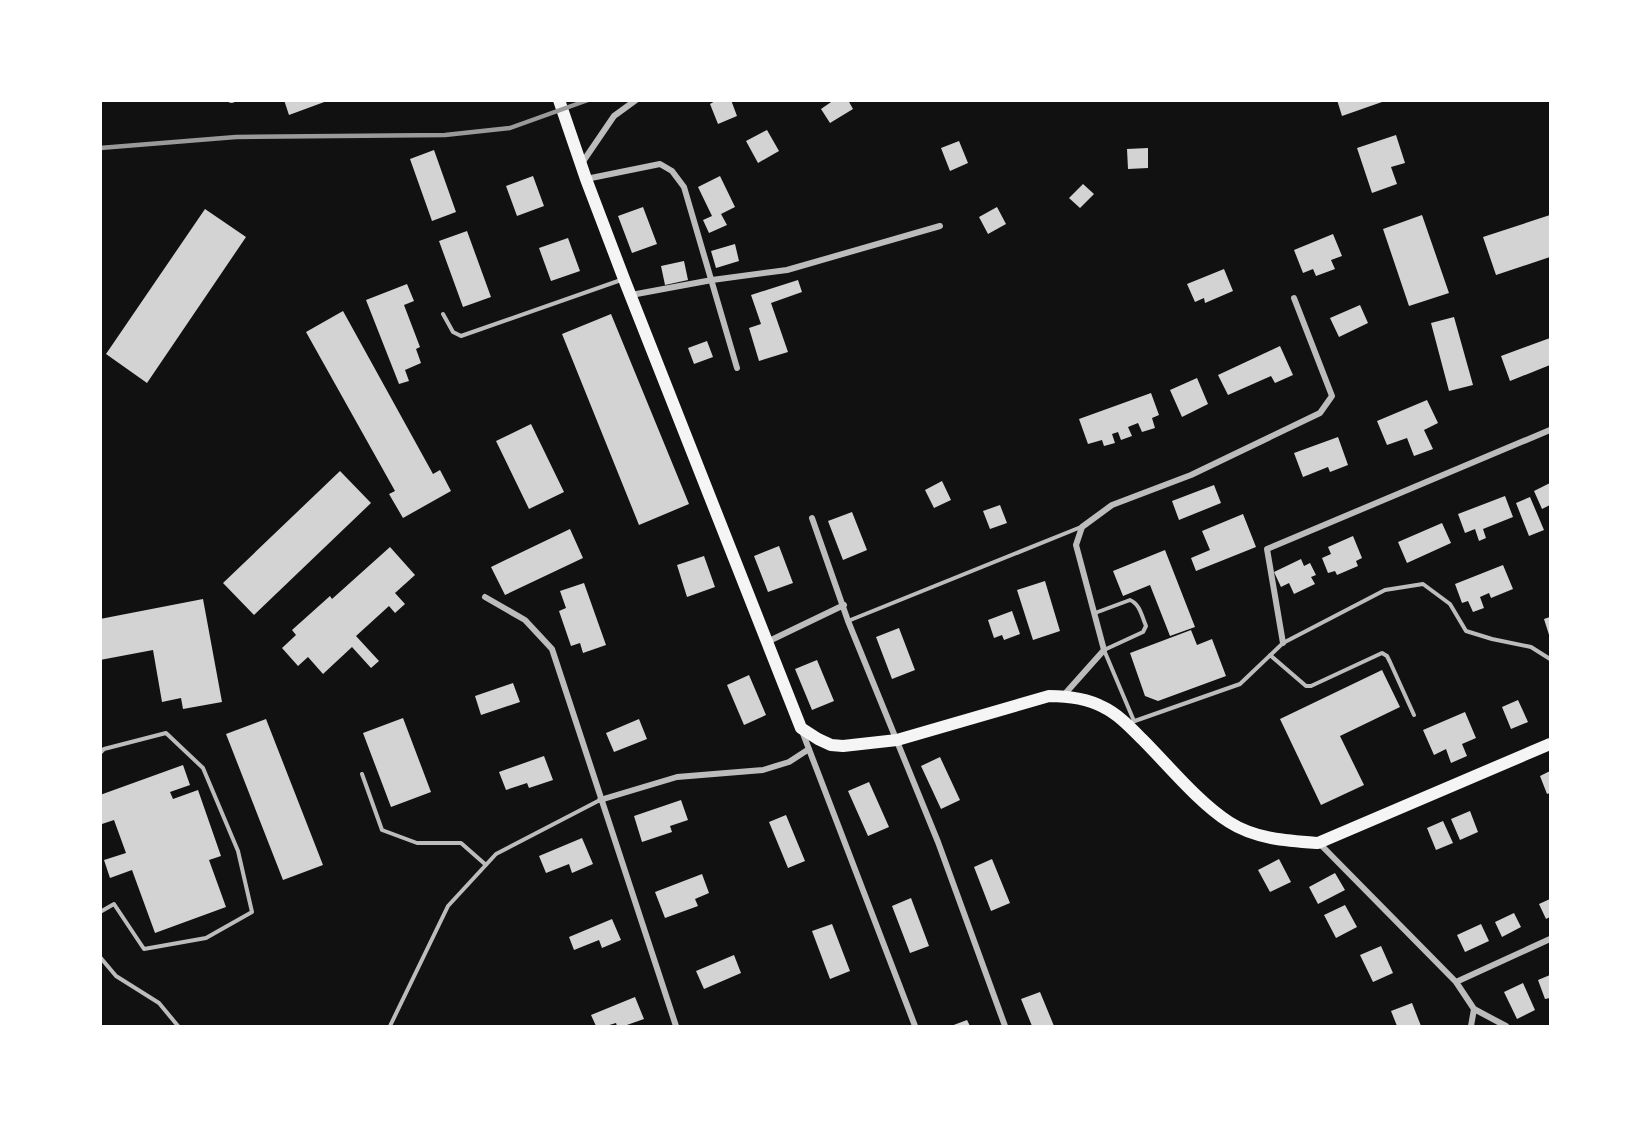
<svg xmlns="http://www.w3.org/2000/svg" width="1651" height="1127" font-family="'Open Sans',sans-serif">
<rect width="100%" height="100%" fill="#111"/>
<path fill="#d3d3d3" d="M284,100H327V101L289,115Z
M717,100H731L737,116L718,124L710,104Z
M834,100H848L853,109L830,123L821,109Z
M1337,100H1382V102L1342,116Z
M767,130L779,151L758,163L746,141Z
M1396,135L1405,163L1391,167L1397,184L1372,193L1357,148Z
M959,141L968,163L950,171L941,148Z
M1148,148V168L1128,169L1127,149Z
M434,150L456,212L432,221L410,159Z
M533,176L544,206L517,216L506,186Z
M720,176L735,207L721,214L727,225L709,233L703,220L712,216L698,187Z
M1083,184L1094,194L1080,208L1069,198Z
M643,207L657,244L632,253L618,216Z
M997,207L1006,224L988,234L979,217Z
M205,209L246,237L147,383L106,354Z
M1422,215L1449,293L1409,306L1383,229Z
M1550,215V257L1496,275L1483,237Z
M467,231L491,297L463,307L439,241Z
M1333,234L1342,256L1331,260L1335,269L1316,276L1313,269L1303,273L1294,250Z
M568,238L580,271L551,281L539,248Z
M735,244L739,261L716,268L711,251Z
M684,261L688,280L665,285L661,266Z
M1224,269L1233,291L1205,303L1204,298L1195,302L1187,284Z
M798,280L802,292L771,303L788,352L759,361L749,328L761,324L751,295Z
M407,284L414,301L404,305L420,347L416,349L421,363L405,370L409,381L399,384L366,300Z
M1360,305L1368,323L1339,337L1330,318Z
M343,311L433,474L440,470L451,491L403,518L389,494L395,491L306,332Z
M611,314L689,504L639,525L562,334Z
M1454,317L1473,385L1449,391L1431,323Z
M1550,338V365L1510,381L1501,356Z
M707,341L713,357L694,364L688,348Z
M1280,346L1293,375L1275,383L1271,376L1228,395L1218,375Z
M1197,378L1208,404L1182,417L1170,390Z
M1151,393L1159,415L1152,418L1155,428L1142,432L1138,423L1128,427L1132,436L1121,440L1118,432L1112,434L1115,443L1104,446L1102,440L1088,444L1079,419Z
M1427,400L1438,423L1424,430L1433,449L1414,456L1407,438L1387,445L1377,421Z
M531,424L564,492L529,509L496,441Z
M1338,437L1348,465L1330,472L1328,467L1303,477L1294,453Z
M340,471L371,503L254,615L223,583Z
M942,481L951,500L934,508L925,490Z
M1550,483V505L1542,509L1534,491Z
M1214,485L1221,503L1179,520L1172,501Z
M1505,496L1513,517L1483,529L1486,538L1479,541L1475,529L1465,533L1458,514Z
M1530,497L1544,530L1529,536L1516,503Z
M1000,505L1007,523L990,529L983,511Z
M852,512L867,550L843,560L828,521Z
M1243,514L1256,547L1196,571L1191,558L1210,550L1202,531Z
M1442,523L1451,543L1407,563L1398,542Z
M570,529L583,558L505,595L491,567Z
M1353,536L1362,558L1356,561L1358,566L1337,575L1335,571L1328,573L1322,558L1331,554L1328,547Z
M779,546L793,583L768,592L754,556Z
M390,547L415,575L395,593L405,604L395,613L389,606L356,636L379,661L371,668L352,647L323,674L308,657L298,666L282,648L296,635L292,630L330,596L332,599Z
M1165,550L1195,627L1170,636L1150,585L1123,596L1113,571Z
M704,556L715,587L687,597L677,565Z
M1301,559L1304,566L1310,563L1316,575L1311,577L1315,584L1294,594L1289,583L1281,587L1274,572Z
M1503,565L1513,589L1491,598L1489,593L1480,597L1484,608L1473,612L1468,601L1462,603L1455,584Z
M1045,581L1060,631L1033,640L1017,590Z
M584,583L606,645L583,653L580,643L571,646L559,611L566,608L560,591Z
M203,599L222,702L183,709L181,698L162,702L153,650L100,660V619Z
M1012,611L1020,634L1004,640L1002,635L994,638L988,620Z
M1550,617V638L1544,619Z
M899,628L915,670L892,679L876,637Z
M1191,630L1197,645L1212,639L1226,676L1158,701L1145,696L1130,653Z
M817,660L834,701L812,710L795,669Z
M1382,670L1400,707L1340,736L1364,785L1321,805L1280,719Z
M749,675L766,715L744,725L727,685Z
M513,683L520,702L481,715L475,696Z
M1518,700L1528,722L1511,729L1502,707Z
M1465,712L1476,738L1462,744L1467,756L1451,763L1446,749L1434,755L1423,730Z
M403,718L431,792L391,807L363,733Z
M266,719L323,865L283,880L226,734Z
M639,719L647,739L614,752L606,733Z
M544,756L553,780L529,788L527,783L506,790L499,772Z
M940,757L960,800L941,809L921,766Z
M183,765L190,785L170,792L173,799L198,790L221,856L209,860L226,907L155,933L132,870L110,878L104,860L126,853L114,820L102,824L100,819V795Z
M1550,771V793L1547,794L1540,776Z
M869,782L889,827L868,836L848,791Z
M681,800L688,820L670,826L672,832L642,842L634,816Z
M1470,811L1478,832L1460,840L1451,819Z
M786,815L805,861L788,868L769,822Z
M1443,821L1453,843L1436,850L1427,828Z
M582,838L593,864L572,873L569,864L546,873L539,856Z
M992,859L1010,903L991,911L974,867Z
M1279,859L1291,882L1270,892L1258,870Z
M1335,873L1345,890L1318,904L1309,887Z
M702,874L709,893L695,899L698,906L665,918L655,892Z
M911,898L929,946L910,953L892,906Z
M1550,899V917L1546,919L1539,904Z
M1345,905L1357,927L1336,938L1324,915Z
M1514,913L1521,927L1502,937L1495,922Z
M612,919L621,940L602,948L599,940L574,950L569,937Z
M832,924L850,971L830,979L812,931Z
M1481,924L1489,941L1465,952L1457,935Z
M1381,946L1393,973L1373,982L1360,955Z
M734,955L741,973L704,989L696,971Z
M1550,975V998L1545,999L1538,980Z
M1523,983L1535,1010L1517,1019L1504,992Z
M1040,992L1054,1026H1032L1021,999Z
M635,997L644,1019L624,1026H617L616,1023L606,1026H596L591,1015Z
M1412,1003L1421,1026H1397L1391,1011Z
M967,1020L970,1026H951Z"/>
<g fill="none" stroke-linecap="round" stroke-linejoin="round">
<path stroke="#bcbcbc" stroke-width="4" d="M443,314L453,332L461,336L621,280
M1095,613L1130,600C1140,604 1142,617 1146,626L1143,632L1104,650L1134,721
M848,621L1081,527
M1270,655L1306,686H1311L1382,653L1387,656L1390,662L1414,715
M1129,723L1240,684L1283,643L1385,590L1423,584L1450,604L1466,631L1492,639L1531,647L1550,659
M100,753L104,749L166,733L203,768L238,851L252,912L206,938L144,949L114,904L100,912
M362,774L382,830L417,843H461L486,865
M100,957L116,976L159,1003L178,1026
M390,1026L448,906L496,854L600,800"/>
<path stroke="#bcbcbc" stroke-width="6" d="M231,100H232
M582,163L614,116L636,100
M586,179L660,164L672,171L684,187L737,368
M631,295L712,280L787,270L940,226
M812,518L848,621L938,842L1005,1026
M485,597L525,620L552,649L676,1026
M767,642L844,605
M1283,643L1267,549L1550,430
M1063,696L1104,650L1076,545L1082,527L1112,505L1191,475L1320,413L1332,396L1294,298
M802,731L915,1026
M600,800L677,777L763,770L789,762L809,749
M1319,843L1456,982L1474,1009L1506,1026
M1456,982L1550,939
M1471,1026L1474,1009"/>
<path stroke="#f5f5f5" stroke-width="12" d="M559,100L586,179L624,279L801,728L818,739L831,745L843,746L897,740L1049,696C1066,696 1088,699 1103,707C1118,714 1131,728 1142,739C1168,765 1199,803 1229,822C1255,839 1288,841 1318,843L1550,744"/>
<path stroke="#9a9a9a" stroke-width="4.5" d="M100,148L236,137L445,135L510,128L588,100"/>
</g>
<rect width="1651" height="1127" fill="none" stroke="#ffffff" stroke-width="204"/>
</svg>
